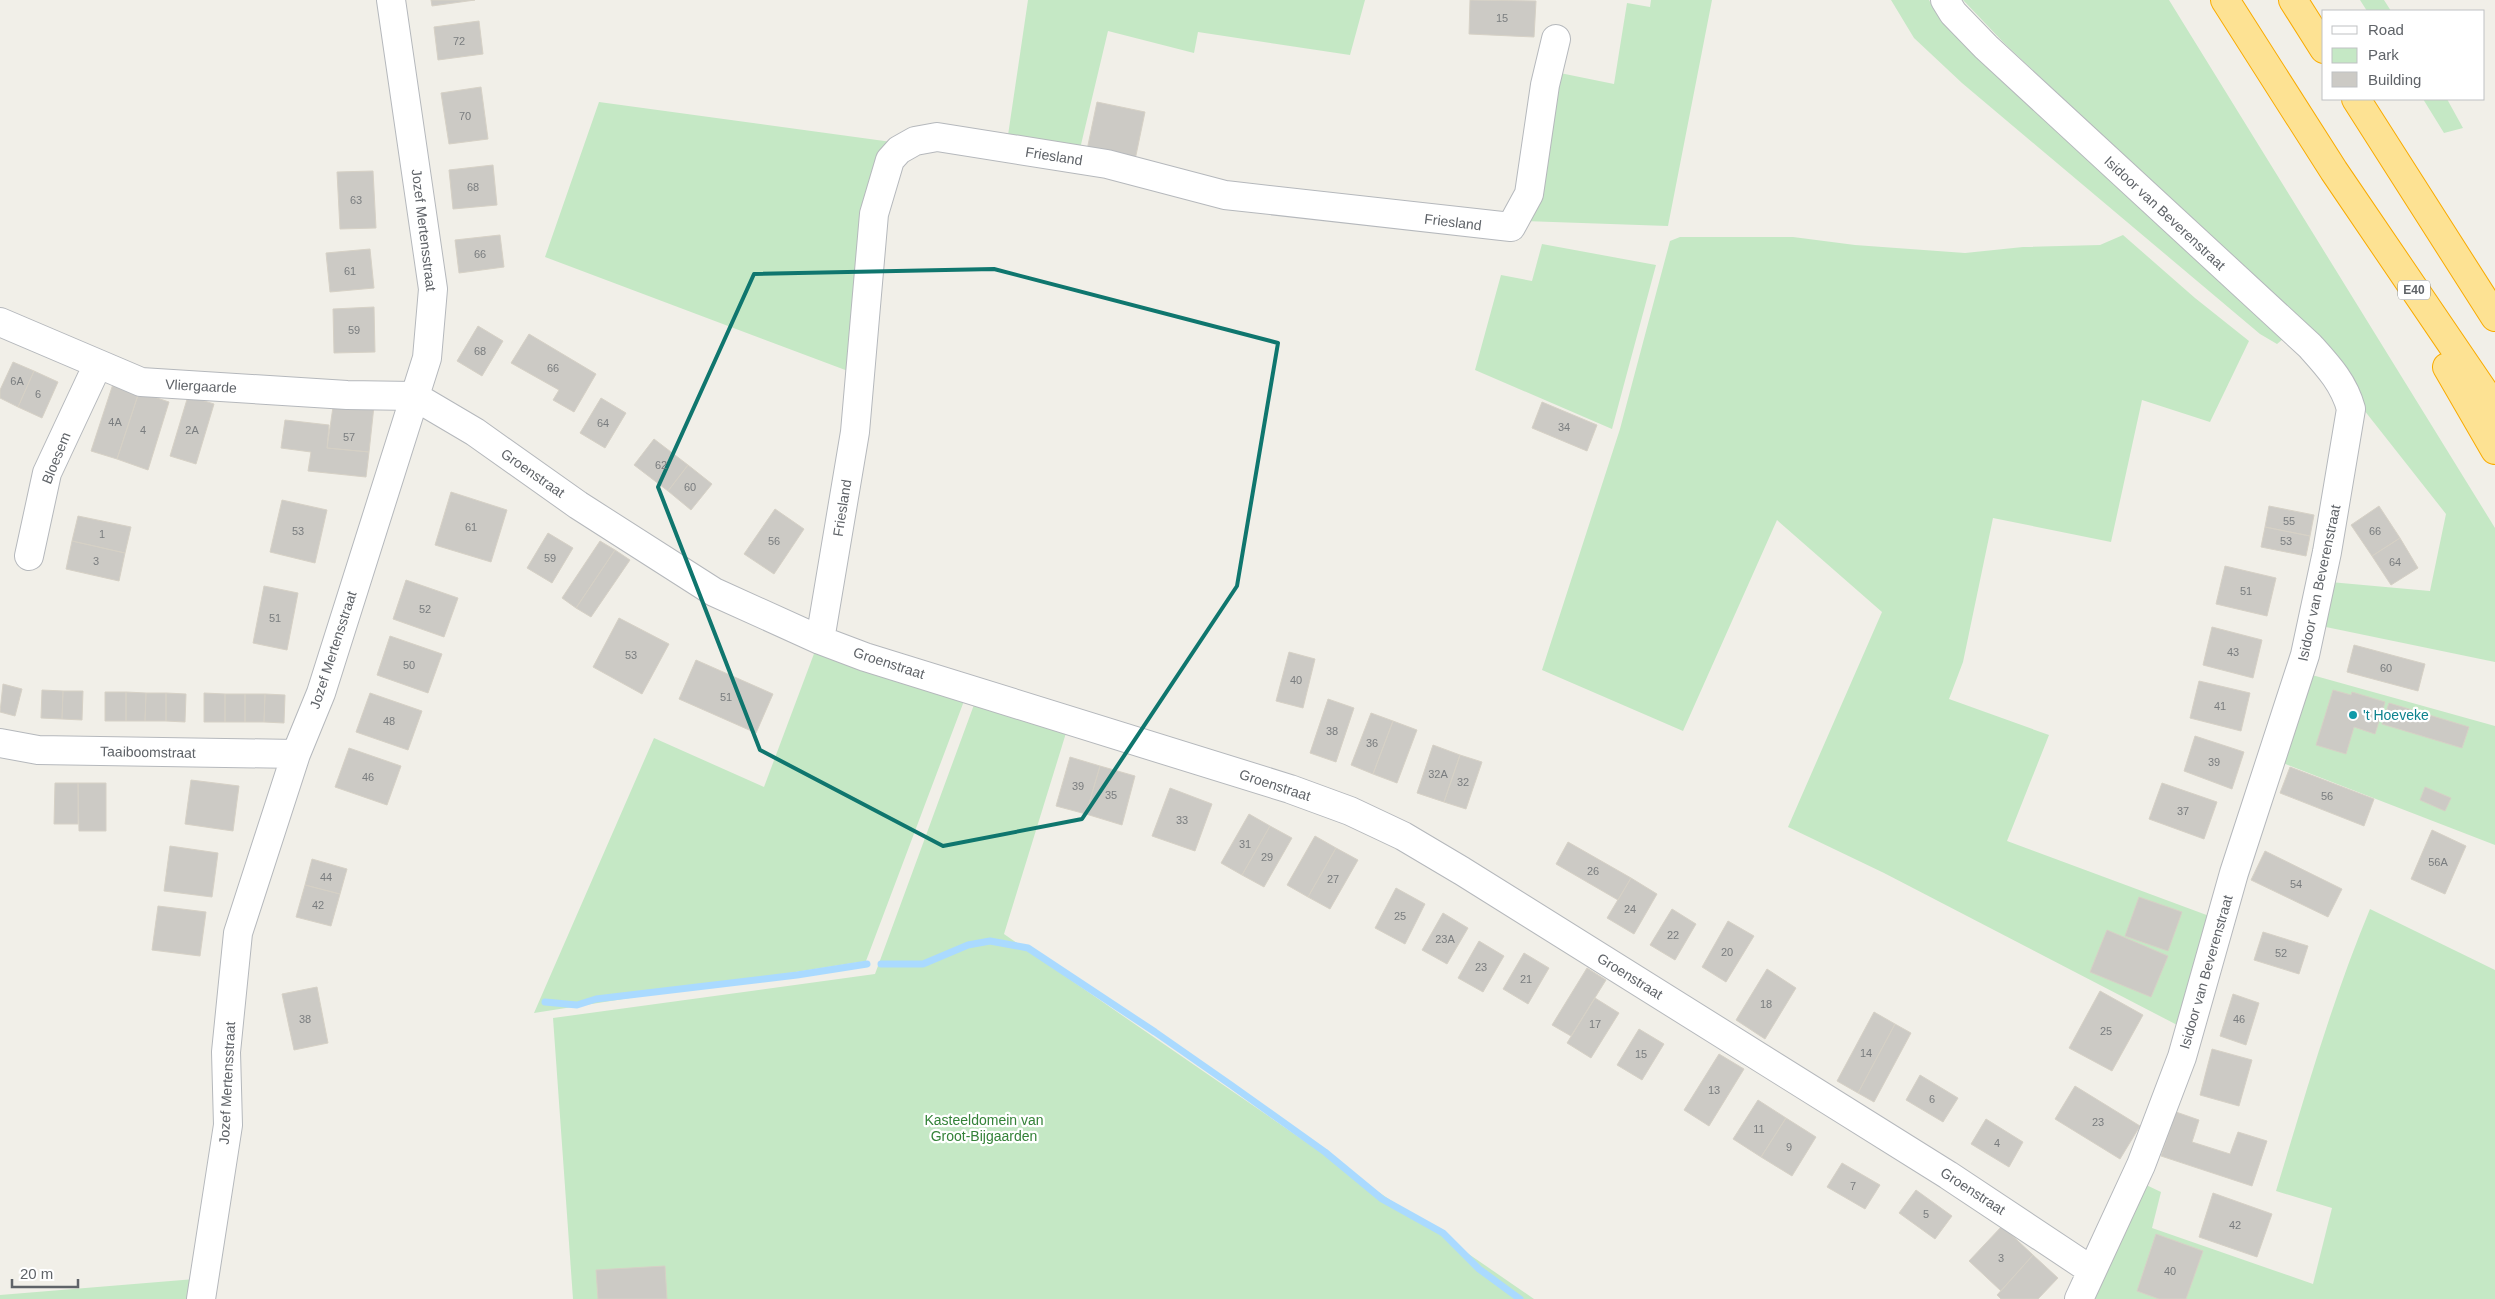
<svg xmlns="http://www.w3.org/2000/svg" width="2495" height="1299" font-family="Helvetica,sans-serif">
<rect width="100%" height="100%" fill="#f1efe8"/>
<path fill="#c5e8c5" d="M1028,0H1365L1350,55L1198,32L1194,53L1108,31L1079,153L1007,142Z
M1651,0H1712L1668,226L1522,221L1555,72L1614,84L1627,3L1650,7Z
M1891,0H1929L1936,12L1953,32L2283,339L2277,344L2260,334L1962,83L1914,38Z
M1963,0H2169L2495,528V662L2321,626L2330,582L2430,591L2446,514L2364,410L2349,370L2298,319L2004,43Z
M2360,0H2384L2391,11H2367Z
M2423,99H2447L2463,128L2444,133Z
M599,102L899,143L856,374L545,257Z
M2123,235L2195,298L2249,341L2210,422L2142,400L2111,542L1993,518L1963,662L1949,699L2049,735L2007,841L2212,917L2181,1027L1884,873L1788,827L1882,612L1777,520L1683,731L1542,670L1620,429L1670,241L1680,237H1793L1855,245L1965,253L2023,247L2100,245Z
M1542,244L1656,265L1612,429L1475,370L1501,275L1532,281Z
M815,651L964,701L866,961L534,1013L654,738L764,787Z
M2312,675L2495,726V845L2283,763Z
M975,702L1014,718L1066,733L1004,934L1534,1299H573L553,1018L875,974Z
M2370,909L2495,970V1299H2092L2142,1183L2161,1192L2152,1228L2313,1284L2332,1208L2276,1191C2305,1096 2332,1000 2370,909Z
M195,1279L192,1299H0V1295Z"/>
<g fill="none" stroke-linecap="round" stroke-linejoin="round">
<path stroke="#aadaff" stroke-width="7" d="M881,964H923L968,945L990,941L1028,948L1155,1032L1231,1085L1325,1152L1382,1199L1443,1233L1479,1269L1520,1299
M545,1002L577,1005L596,999L797,975L867,964"/>
</g>
<path fill="#cccac5" stroke="#d6d1c6" d="M431,0H475L432,6Z
M1470,0L1536,1L1534,37L1469,34Z
M479,21L483,54L438,60L434,27Z
M481,87L488,139L449,144L441,93Z
M1097,102L1145,112L1135,160L1087,150Z
M493,165L497,205L453,209L449,170Z
M373,171L376,228L340,229L337,172Z
M500,235L504,267L459,273L455,240Z
M370,249L374,288L330,292L326,253Z
M374,307L375,352L334,353L333,309Z
M478,326L503,341L482,376L457,361Z
M529,334L596,374L574,412L553,400L559,390L511,363Z
M13,362L34,371L18,407L0,398V390Z
M34,371L58,382L42,418L18,407Z
M113,384L139,392L117,459L91,451Z
M139,392L169,402L148,470L117,459Z
M188,396L214,404L196,464L170,456Z
M601,398L626,413L605,448L580,433Z
M334,400L374,406L369,452L327,448Z
M1542,402L1597,425L1587,451L1532,428Z
M285,420L329,425L327,448L369,452L366,477L308,471L311,452L281,448Z
M654,439L688,465L668,491L634,465Z
M688,465L712,484L691,510L668,491Z
M451,492L507,510L491,562L435,545Z
M282,500L327,510L315,563L270,552Z
M2269,506L2314,515L2310,536L2265,527Z
M2379,506L2400,538L2372,556L2351,525Z
M775,509L804,529L774,574L744,554Z
M78,516L131,527L125,553L72,541Z
M2265,527L2310,536L2306,556L2261,547Z
M548,533L573,548L552,583L527,568Z
M2400,538L2418,568L2391,585L2372,556Z
M72,541L125,553L119,581L66,569Z
M600,541L615,550L576,608L562,598Z
M615,550L630,560L591,617L576,608Z
M2225,566L2276,578L2267,616L2216,604Z
M406,580L458,598L444,637L393,619Z
M264,586L298,593L287,650L253,643Z
M619,618L669,644L642,694L593,667Z
M2212,627L2262,640L2253,678L2203,665Z
M390,636L442,654L428,693L377,675Z
M2354,645L2425,664L2418,691L2347,672Z
M1289,652L1315,659L1303,708L1276,701Z
M696,660L773,694L756,733L679,699Z
M2199,681L2250,693L2241,731L2190,718Z
M3,684L22,689L15,716L0,712Z
M42,690L63,691L62,719L41,718Z
M2333,690L2351,695L2352,692L2385,702L2375,734L2354,727L2346,754L2316,745Z
M63,691H83L82,720L62,719Z
M105,692H126V721H105Z
M126,692L146,693L145,721H126Z
M146,693H166V721H145Z
M166,693L186,694L185,722L166,721Z
M204,693L225,694V722H204Z
M370,693L422,711L408,750L356,732Z
M225,694H245V722H225Z
M245,694H265L264,722H245Z
M265,694L285,695L284,723L264,722Z
M1328,699L1354,708L1336,762L1310,753Z
M2389,703L2469,727L2462,748L2382,724Z
M1371,713L1393,721L1373,774L1351,765Z
M1393,721L1417,730L1397,783L1373,774Z
M2195,736L2244,752L2232,789L2184,771Z
M1433,745L1460,755L1444,802L1417,793Z
M349,748L401,766L387,805L335,787Z
M1460,755L1482,762L1466,809L1444,802Z
M1070,757L1100,766L1086,814L1056,806Z
M1100,766L1135,776L1122,825L1086,814Z
M2290,767L2374,799L2364,826L2280,793Z
M191,780L239,786L233,831L185,824Z
M55,783H78V824H54Z
M78,783H106V831H79Z
M2162,783L2217,802L2204,839L2149,819Z
M2425,787L2451,798L2445,811L2420,800Z
M1170,788L1212,804L1195,851L1152,836Z
M1249,814L1270,826L1242,875L1221,863Z
M1270,826L1292,838L1264,887L1242,875Z
M2432,830L2466,846L2445,894L2411,879Z
M1315,836L1336,848L1308,897L1287,885Z
M1568,842L1631,878L1618,900L1556,864Z
M170,846L218,853L212,897L164,891Z
M1336,848L1358,860L1330,909L1308,897Z
M2265,851L2342,889L2328,917L2251,880Z
M312,859L347,869L340,894L305,885Z
M1631,878L1657,894L1634,934L1607,918Z
M305,885L340,894L331,926L296,917Z
M1396,888L1425,904L1405,944L1375,928Z
M2139,897L2182,912L2168,951L2125,936Z
M158,906L206,912L200,956L152,950Z
M1672,909L1696,924L1675,960L1650,945Z
M1443,913L1468,928L1447,964L1422,950Z
M1728,921L1754,936L1726,982L1702,967Z
M2107,930L2168,956L2151,997L2090,972Z
M2263,932L2308,946L2299,974L2254,960Z
M1479,941L1504,956L1483,992L1458,978Z
M1524,953L1549,968L1528,1004L1503,989Z
M1587,968L1606,980L1571,1036L1552,1025Z
M1767,969L1796,988L1765,1039L1736,1020Z
M317,987L328,1043L294,1050L282,994Z
M2100,991L2143,1015L2112,1071L2069,1048Z
M2233,994L2259,1003L2246,1045L2220,1036Z
M1595,998L1619,1013L1591,1058L1567,1043Z
M1874,1012L1895,1024L1858,1093L1837,1081Z
M1895,1024L1911,1033L1874,1102L1858,1093Z
M1639,1029L1664,1044L1642,1080L1617,1065Z
M2212,1049L2252,1060L2239,1106L2200,1095Z
M1719,1054L1744,1069L1709,1126L1684,1110Z
M1920,1075L1958,1098L1943,1122L1906,1100Z
M2075,1086L2140,1126L2120,1159L2055,1119Z
M1758,1100L1786,1118L1761,1157L1733,1139Z
M2176,1112L2199,1120L2192,1142L2230,1154L2238,1132L2267,1141L2252,1186L2161,1156Z
M1786,1118L1816,1137L1792,1176L1761,1157Z
M1986,1119L2023,1142L2009,1167L1971,1144Z
M1842,1163L1880,1185L1865,1209L1827,1187Z
M1916,1190L1952,1216L1935,1239L1899,1213Z
M2213,1193L2272,1214L2257,1257L2199,1237Z
M2002,1226L2033,1255L2001,1291L1969,1261Z
M2156,1234L2203,1251L2186,1299H2159L2137,1291Z
M2033,1255L2058,1278L2038,1299H2001L1997,1295Z
M665,1266L667,1299H598L596,1270Z"/>
<g fill="none" stroke-linecap="round" stroke-linejoin="round">
<g stroke="#b5b8bc" stroke-width="30">
<path id="minor" d="M1945,0L1953,13L1986,47L2310,346C2328,366 2344,383 2351,409L2327,552L2305,655L2234,873L2182,1057L2141,1165L2079,1299
M0,322L141,382L347,395L414,396L475,432L578,505L714,592L820,640L865,657L1290,789L1350,811L1403,836L1462,871L1948,1175L2091,1270
M29,556L47,473L98,364
M820,640L855,432L874,214L890,160L899,150L915,141L937,137L1107,164L1225,195L1511,227L1529,194L1545,85L1556,39
M0,743L38,750L296,754
M201,1299L228,1125L226,1052L238,933L296,754L321,693L427,358L433,289L391,0"/>
</g>
<g stroke="#f9ab00" stroke-width="30">
<path id="highway" d="M2225,0L2334,171L2495,408
M2293,0L2324,49
M2356,99L2495,317
M2447,367L2495,450"/>
</g>
<use href="#minor" stroke="#fff" stroke-width="28"/>
<use href="#highway" stroke="#fde293" stroke-width="28"/>
</g>
<path fill="none" stroke="#0f766e" stroke-width="4" stroke-linejoin="round" d="M994,269L1278,343L1237,586L1082,819L943,846L760,750L658,487L754,274Z"/>
<circle fill="#0f9aa8" stroke="#fff" stroke-width="2" cx="2353" cy="715" r="5"/>
<g text-anchor="middle" stroke-width="4.5" stroke-linejoin="round" paint-order="stroke">
<g font-size="11" fill="#7a7d7f">
<text x="1502" y="22">15</text>
<text x="459" y="45">72</text>
<text x="465" y="120">70</text>
<text x="473" y="191">68</text>
<text x="356" y="204">63</text>
<text x="480" y="258">66</text>
<text x="350" y="275">61</text>
<text x="354" y="334">59</text>
<text x="480" y="355">68</text>
<text x="553" y="372">66</text>
<text x="17" y="385">6A</text>
<text x="38" y="398">6</text>
<text x="115" y="426">4A</text>
<text x="603" y="427">64</text>
<text x="1564" y="431">34</text>
<text x="143" y="434">4</text>
<text x="192" y="434">2A</text>
<text x="349" y="441">57</text>
<text x="661" y="469">62</text>
<text x="690" y="491">60</text>
<text x="2289" y="525">55</text>
<text x="471" y="531">61</text>
<text x="298" y="535">53</text>
<text x="2375" y="535">66</text>
<text x="102" y="538">1</text>
<text x="774" y="545">56</text>
<text x="2286" y="545">53</text>
<text x="550" y="562">59</text>
<text x="96" y="565">3</text>
<text x="2395" y="566">64</text>
<text x="2246" y="595">51</text>
<text x="425" y="613">52</text>
<text x="275" y="622">51</text>
<text x="2233" y="656">43</text>
<text x="631" y="659">53</text>
<text x="409" y="669">50</text>
<text x="2386" y="672">60</text>
<text x="1296" y="684">40</text>
<text x="726" y="701">51</text>
<text x="2220" y="710">41</text>
<text x="389" y="725">48</text>
<text x="1332" y="735">38</text>
<text x="1372" y="747">36</text>
<text x="2214" y="766">39</text>
<text x="1438" y="778">32A</text>
<text x="368" y="781">46</text>
<text x="1463" y="786">32</text>
<text x="1078" y="790">39</text>
<text x="1111" y="799">35</text>
<text x="2327" y="800">56</text>
<text x="2183" y="815">37</text>
<text x="1182" y="824">33</text>
<text x="1245" y="848">31</text>
<text x="1267" y="861">29</text>
<text x="2438" y="866">56A</text>
<text x="1593" y="875">26</text>
<text x="326" y="881">44</text>
<text x="1333" y="883">27</text>
<text x="2296" y="888">54</text>
<text x="318" y="909">42</text>
<text x="1630" y="913">24</text>
<text x="1400" y="920">25</text>
<text x="1673" y="939">22</text>
<text x="1445" y="943">23A</text>
<text x="1727" y="956">20</text>
<text x="2281" y="957">52</text>
<text x="1481" y="971">23</text>
<text x="1526" y="983">21</text>
<text x="1766" y="1008">18</text>
<text x="305" y="1023">38</text>
<text x="2239" y="1023">46</text>
<text x="1595" y="1028">17</text>
<text x="2106" y="1035">25</text>
<text x="1866" y="1057">14</text>
<text x="1641" y="1058">15</text>
<text x="1714" y="1094">13</text>
<text x="1932" y="1103">6</text>
<text x="2098" y="1126">23</text>
<text x="1759" y="1133">11</text>
<text x="1997" y="1147">4</text>
<text x="1789" y="1151">9</text>
<text x="1853" y="1190">7</text>
<text x="1926" y="1218">5</text>
<text x="2235" y="1229">42</text>
<text x="2001" y="1262">3</text>
<text x="2170" y="1275">40</text>
</g>
<rect fill="#fff" stroke="#8f9295" stroke-width="1" x="2398" y="280.5" width="32" height="19" rx="4"/>
<g font-size="12" font-weight="bold" fill="#5f6368">
<text x="2414" y="294">E40</text>
</g>
<g font-size="14" fill="#5f6368" stroke="#fff">
<text transform="translate(1054 156) rotate(9)" y="5">Friesland</text>
<text transform="translate(2165 213) rotate(43)" y="5">Isidoor van Beverenstraat</text>
<text transform="translate(1453 222) rotate(7)" y="5">Friesland</text>
<text transform="translate(424 230) rotate(83)" y="5">Jozef Mertensstraat</text>
<text transform="translate(201 386) rotate(3)" y="5">Vliergaarde</text>
<text transform="translate(56 458) rotate(-68)" y="5">Bloesem</text>
<text transform="translate(533 473) rotate(35)" y="5">Groenstraat</text>
<text transform="translate(842 508) rotate(-81)" y="5">Friesland</text>
<text transform="translate(2319 583) rotate(-78)" y="5">Isidoor van Beverenstraat</text>
<text transform="translate(333 650) rotate(-72)" y="5">Jozef Mertensstraat</text>
<text transform="translate(889 663) rotate(18)" y="5">Groenstraat</text>
<text transform="translate(148 752) rotate(1)" y="5">Taaiboomstraat</text>
<text transform="translate(1275 785) rotate(18)" y="5">Groenstraat</text>
<text transform="translate(2206 972) rotate(-74)" y="5">Isidoor van Beverenstraat</text>
<text transform="translate(1630 976) rotate(32)" y="5">Groenstraat</text>
<text transform="translate(227 1083) rotate(-87)" y="5">Jozef Mertensstraat</text>
<text transform="translate(1973 1191) rotate(33)" y="5">Groenstraat</text>
</g>
<g font-size="14" fill="#0d838f" stroke="#fff" text-anchor="start">
<text x="2363" y="720">'t Hoeveke</text>
</g>
<g font-size="14" fill="#348238" stroke="#fff">
<text x="984" y="1125">Kasteeldomein van<tspan x="984" dy="16">Groot-Bijgaarden</tspan></text>
</g>
</g>
<rect x="2322" y="10" width="162" height="90" fill="#ffffff" stroke="#bfc1c3"/>
<rect x="2332" y="26" width="25" height="8" fill="#ffffff" stroke="#bfc1c3"/>
<text x="2368" y="35" font-size="15" fill="#5f6368">Road</text>
<rect x="2332" y="48" width="25" height="15" fill="#c5e8c5" stroke="#bfc1c3"/>
<text x="2368" y="60" font-size="15" fill="#5f6368">Park</text>
<rect x="2332" y="72" width="25" height="15" fill="#cccac5" stroke="#bfc1c3"/>
<text x="2368" y="85" font-size="15" fill="#5f6368">Building</text>
<path d="M12 1279v8h66v-8" fill="none" stroke="#5f6368" stroke-width="2.5"/>
<text x="20" y="1279" font-size="15" fill="#5f6368" stroke="#ffffff" stroke-width="4" paint-order="stroke">20 m</text>
</svg>
